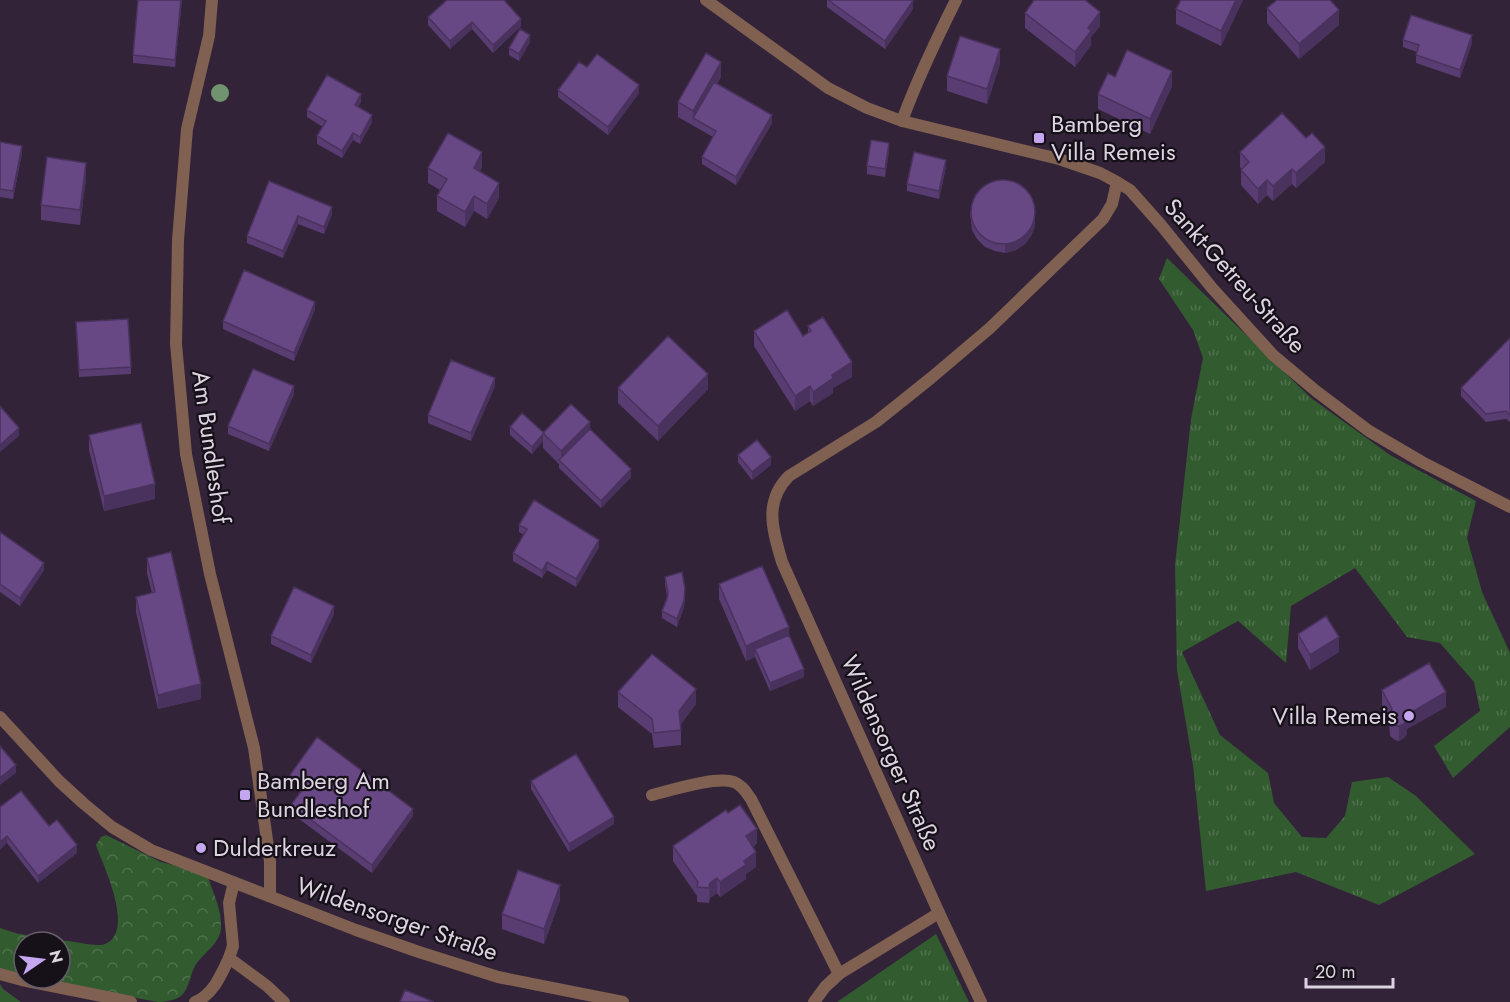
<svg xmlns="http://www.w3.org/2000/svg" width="1510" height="1002" font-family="Jost,sans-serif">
<defs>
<pattern id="grass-tufts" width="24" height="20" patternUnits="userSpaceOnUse" patternTransform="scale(1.5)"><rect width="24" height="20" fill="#325b2f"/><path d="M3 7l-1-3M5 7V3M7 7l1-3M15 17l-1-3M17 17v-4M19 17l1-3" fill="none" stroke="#4f724d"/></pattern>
<pattern id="forest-crowns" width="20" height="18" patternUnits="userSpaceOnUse" patternTransform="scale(1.5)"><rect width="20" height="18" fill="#325b2f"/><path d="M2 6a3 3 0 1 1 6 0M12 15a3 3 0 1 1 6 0" fill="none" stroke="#4f724d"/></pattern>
</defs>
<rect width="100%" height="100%" fill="#322338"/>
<path fill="url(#grass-tufts)" d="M1167,258L1311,398L1390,455L1476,501L1467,538L1482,592L1510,653V727L1453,778L1434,746L1480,711L1474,682L1440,643L1407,637L1355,568L1291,606L1286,663L1238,621L1182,652L1220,735L1268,773L1274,803L1302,837L1326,838L1345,816L1352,782L1388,777L1416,796L1475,854L1379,905L1296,872L1206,891L1193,765L1177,670L1175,565L1191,419L1203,358L1193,330L1159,279Z
M936,934L969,1002H837Z"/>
<path fill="url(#forest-crowns)" d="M106,835L161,862L185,868L208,877C213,893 222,910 221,928C220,944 203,953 195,966C190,975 189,989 181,996C175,1000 165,1002 158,1002L28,978H60V942H24V977L0,975V928C22,936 45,939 68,941C77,942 98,947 105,944C136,932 103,865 96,845L101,837Z
M0,984L3,989L21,1002H0Z"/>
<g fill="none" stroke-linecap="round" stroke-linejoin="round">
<path stroke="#7f6051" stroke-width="12" d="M652,795C672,790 716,776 734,782C742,785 746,792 751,799L839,974
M939,913L981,1002
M0,974L22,980L131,1002
M195,1002C213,995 221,975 229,958"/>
<path stroke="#7f6051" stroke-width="12" d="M212,0L209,36L187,129L178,240L176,344L186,454L210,574L254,748L270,861V896
M706,0L828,88L867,108L902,121L1059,159L1100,173L1117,182L1130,190L1161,225L1212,288L1273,355L1316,391L1369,431L1422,462L1510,507
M902,121C917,79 936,40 956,0
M0,717L59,781L83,803L112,827L151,850L356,930L419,952L498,977L623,1002
M234,882L229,903L233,946L229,958L267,986L284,1002
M814,1002L825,987L839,974L939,913L782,562C773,531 763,502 789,476L876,422L931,378L990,328L1103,219L1112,204L1117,182"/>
</g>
<circle fill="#709470" cx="220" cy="93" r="9"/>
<path fill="#593d72" d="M182,0L175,67L133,63V55Z
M827,0H911L913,9L885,49L827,7Z
M1181,0H1243L1221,46L1176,24V9Z
M1267,8L1339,25L1299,59L1267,23Z
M1025,13L1100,26L1091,37V45L1075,67L1025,28Z
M428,17L521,26L493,53L472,29L450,49L428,25Z
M1403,40L1472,43L1460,78L1416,63V55L1417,52L1403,47Z
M530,42L519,61L509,55V48Z
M1000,64L987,104L947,91V76Z
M587,67L639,93L608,135L558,97V90Z
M721,77L717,84L772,123L736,185L702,164V157L713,137L678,117V102Z
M1115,77L1172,86L1150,134L1098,109V94Z
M361,102L358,107L372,122L360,144L353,140L342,158L317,144V136L323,127L307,117V110Z
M0,142L22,153L13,199L0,197Z
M889,151L885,177L867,174V166Z
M1240,152L1325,162L1296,188L1292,184L1273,201L1267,195L1258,204L1241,185V170L1242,169L1240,167Z
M482,167L480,171L499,198L487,219L474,211L465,227L437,211V196L440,190L428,183V168Z
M946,167L939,199L907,191V184Z
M86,178L80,225L41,220V205Z
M269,181L332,214L324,234L298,224L283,258L247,243V236Z
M970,212L1035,226L1031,236L1025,244L1016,250L1005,253L995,251L985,247L977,239L972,230Z
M315,309L294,361L223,329V321Z
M76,322L131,367V374L79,377Z
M808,326L852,377L833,388V393L813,406L810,401L795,411L754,346V331L803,336L808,333Z
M1510,338V422L1506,419L1486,422L1461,396V388Z
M495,386L471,441L428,423V415Z
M618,388L708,389L658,441L618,403Z
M294,394L269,451L228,434V426Z
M510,427L544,433L590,429L631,477L601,508L559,468V464L543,448V441L532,454L510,435Z
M89,435L155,499L104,511L89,450Z
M738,455L771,465L752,480L738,462Z
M519,525L599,547L576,587L547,570L542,578L513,561V553L524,535L519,532Z
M0,532L44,570L20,606L0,592Z
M147,558L201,699L158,709L136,612V597L152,593L147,573Z
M665,577L685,597L684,607L677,627L662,618V611L667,596L665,585Z
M719,584L789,635L804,677L770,691L755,657L746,661L719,599Z
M334,614L311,663L271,644V636Z
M1298,634L1339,652L1310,670L1298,648Z
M1382,690L1446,707L1407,729V734L1404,738L1399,741L1395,740L1390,736L1389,718L1382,705Z
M618,692L696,704L681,724V745L654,748L652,734L618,707Z
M290,775L413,816L372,873L291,813V805L302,791L290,783Z
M531,781L614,824L569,852L531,789Z
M0,807L49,826L77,853L38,883L7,843Z
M728,813L757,843L753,847L756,867L746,874V879L720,897L717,893L710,898L709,903L697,902V896L673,861V846Z
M560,900L544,944L502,929V914Z"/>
<path fill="#49325d" d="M181,0H182L175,67V60Z
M1236,0H1243L1221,46V31Z
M913,1V9L885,49V41Z
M1339,10V25L1299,59V44Z
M1100,12V26L1091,37V45L1075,67V52L1088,28Z
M521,19V26L493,53V45Z
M472,22V29L450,49V41Z
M530,35V42L519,61V54Z
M1472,35V43L1460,78V70Z
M1000,49V64L987,104V89Z
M721,62V77L696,120L693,118V111Z
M1172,71V86L1150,134V119Z
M639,85V93L608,135V127Z
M361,94V102L355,113V105Z
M372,115V122L360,144V137Z
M772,115V123L736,185V177Z
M353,133V140L342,158V151Z
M889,143V151L885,177V169Z
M22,146V153L13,199V191Z
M1325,147V162L1296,188V173Z
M482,152V167L474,183V168Z
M946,160V167L939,199V191Z
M86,163V178L80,225V210Z
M1292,169V184L1273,201V186Z
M1267,180V195L1258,204V189Z
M499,183V198L487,219V204Z
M474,196V211L465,227V212Z
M332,207V214L324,234V227Z
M298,216V224L283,258V251Z
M1035,218V226L1031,236L1025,244L1016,250L1005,253V245Z
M315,302V309L294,361V353Z
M852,362V377L833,388V393L813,406V392L832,375Z
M708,374V389L658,441V426Z
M495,378V386L471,441V433Z
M294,386V394L269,451V444Z
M810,386V401L795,411V396Z
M590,422V436L561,462V451Z
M19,428V436L0,452V445Z
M543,433V441L532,454V447Z
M771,457V465L752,480V472Z
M631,469V477L601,508V501Z
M155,484V499L104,511V496Z
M599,540V547L576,587V579Z
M547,562V570L542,578V571Z
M44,563V570L20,606V598Z
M685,589L684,607L677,627V619Z
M334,606V614L311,663V655Z
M789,627V642L755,649V657L746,661V646Z
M1339,637V652L1310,670V655Z
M804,669V677L770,691V683Z
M201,684V699L158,709V695Z
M696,689V704L679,726V711Z
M1446,692V707L1407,729V734L1404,738L1399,741V726L1407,715Z
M16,765V773L0,785V778Z
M413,809V816L372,873V865Z
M614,817V824L569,852V844Z
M757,829V843L746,851V836Z
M7,836V843L0,850V842Z
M77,845V853L38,883V876Z
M756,852V867L746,874V879L720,897V882L744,861Z
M717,878V893L710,898L709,903L710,883Z
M560,885V900L544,944V929Z"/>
<path fill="#684785" stroke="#49325d" stroke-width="1.5" d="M138,0H181L175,60L133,55Z
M447,0H504L521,19L493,45L472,22L450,41L428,17Z
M828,0H911L913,1L885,41Z
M1034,0H1085L1100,12L1088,28L1091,31L1075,52L1025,13Z
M1181,0H1236L1221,31L1176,9Z
M1277,0H1330L1339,10L1299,44L1267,8Z
M1411,15L1472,35L1460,70L1416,55L1419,45L1403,40Z
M520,29L530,35L519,54L509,48Z
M960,36L1000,49L987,89L947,76Z
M1127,50L1172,71L1150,119L1098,94L1108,73L1115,77Z
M706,53L721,62L693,111L678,102Z
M597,54L639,85L608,127L558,90L579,62L587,67Z
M327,75L361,94L355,105L372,115L360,137L353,133L342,151L317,136L326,121L307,110Z
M714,82L772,115L736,177L702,157L716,131L693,118Z
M1282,113L1306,138L1312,133L1325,147L1296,173L1292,169L1273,186L1267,180L1258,189L1241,170L1249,162L1240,152Z
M448,133L482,152L474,168L499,183L487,204L474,196L465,212L437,196L447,179L428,168Z
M871,140L889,143L885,169L867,166Z
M0,142L22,146L13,191L0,189Z
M914,152L946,160L939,191L907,184Z
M47,157L86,163L80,210L41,205Z
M971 212a32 32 0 1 1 64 0a32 32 0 1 1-64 0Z
M269,181L332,207L324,227L298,216L283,251L247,236Z
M244,270L315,302L294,353L223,321Z
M787,310L803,336L811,331L808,326L823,317L852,362L832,375L833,378L813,392L810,386L795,396L754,331Z
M128,319L131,367L79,370L76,322Z
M668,336L708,374L658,426L618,388Z
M1510,338V415L1506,411L1486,414L1461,388Z
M451,360L495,378L471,433L428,415Z
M253,369L294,386L269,444L228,426Z
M571,404L590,422L561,451L543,433Z
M0,406L19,428L0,445Z
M522,413L544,433L532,447L510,427Z
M141,423L155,484L104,496L89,435Z
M590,429L631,469L601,501L559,460Z
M757,440L771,457L752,472L738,455Z
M534,500L599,540L576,579L547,562L542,571L513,553L527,529L519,525Z
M0,532L44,563L20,598L0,584Z
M171,552L201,684L158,695L136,597L155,592L147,558Z
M762,566L789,627L746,646L719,584Z
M682,572L685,589L684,600L677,619L662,611L667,599L668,592L665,577Z
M294,587L334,606L311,655L271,636Z
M1326,616L1339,637L1310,655L1298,634Z
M789,635L804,669L770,683L755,649Z
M652,654L696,689L679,711L681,730L654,733L652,719L618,692Z
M1429,663L1446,692L1407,715V719L1404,724L1399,726L1395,725L1390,721L1389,714L1392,709L1382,690Z
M317,737L413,809L372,865L291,805L305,786L290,775Z
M0,746L16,765L0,778Z
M576,754L614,817L569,844L531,781Z
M21,791L49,826L57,820L77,845L38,876L7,836L0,842V807Z
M740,805L757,829L746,836L756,852L744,861L746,865L720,882L717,878L710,883L709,888L697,887L698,882L673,846L726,810L728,813Z
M518,870L560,885L544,929L502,914Z
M405,990L434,1002H400Z"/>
<g fill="#c5a6f0" stroke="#161019" stroke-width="2">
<rect x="1033" y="132" width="12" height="12" rx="3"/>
<circle cx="1409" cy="716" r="6"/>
<rect x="239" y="789" width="12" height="12" rx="3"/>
<circle cx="201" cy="848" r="6"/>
</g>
<g text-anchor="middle" stroke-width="4.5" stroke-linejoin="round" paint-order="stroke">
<g font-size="24" fill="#ddd4e1" stroke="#161019" text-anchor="start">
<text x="1051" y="132">Bamberg<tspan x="1051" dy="28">Villa Remeis</tspan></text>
<text x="1397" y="724" text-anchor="end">Villa Remeis</text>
<text x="257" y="789">Bamberg Am<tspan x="257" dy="28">Bundleshof</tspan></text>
<text x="213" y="856">Dulderkreuz</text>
</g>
<g font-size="24" fill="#ddd4e1" stroke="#161019">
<text transform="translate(1235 276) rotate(48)" y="8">Sankt-Getreu-Straße</text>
<text transform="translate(211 447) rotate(82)" y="8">Am Bundleshof</text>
<text transform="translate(891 753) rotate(66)" y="8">Wildensorger Straße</text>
<text transform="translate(397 919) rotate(19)" y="8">Wildensorger Straße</text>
</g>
</g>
<g transform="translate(42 960) rotate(76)"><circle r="28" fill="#161019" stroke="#665e69" stroke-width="1.5"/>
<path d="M0-4.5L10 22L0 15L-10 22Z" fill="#c5a6f0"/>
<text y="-9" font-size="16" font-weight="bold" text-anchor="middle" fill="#ddd4e1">N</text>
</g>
<path d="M1306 978v9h87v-9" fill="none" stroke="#ddd4e1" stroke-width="3"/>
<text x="1315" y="978" font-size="18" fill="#ddd4e1" stroke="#161019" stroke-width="4.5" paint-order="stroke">20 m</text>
</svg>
